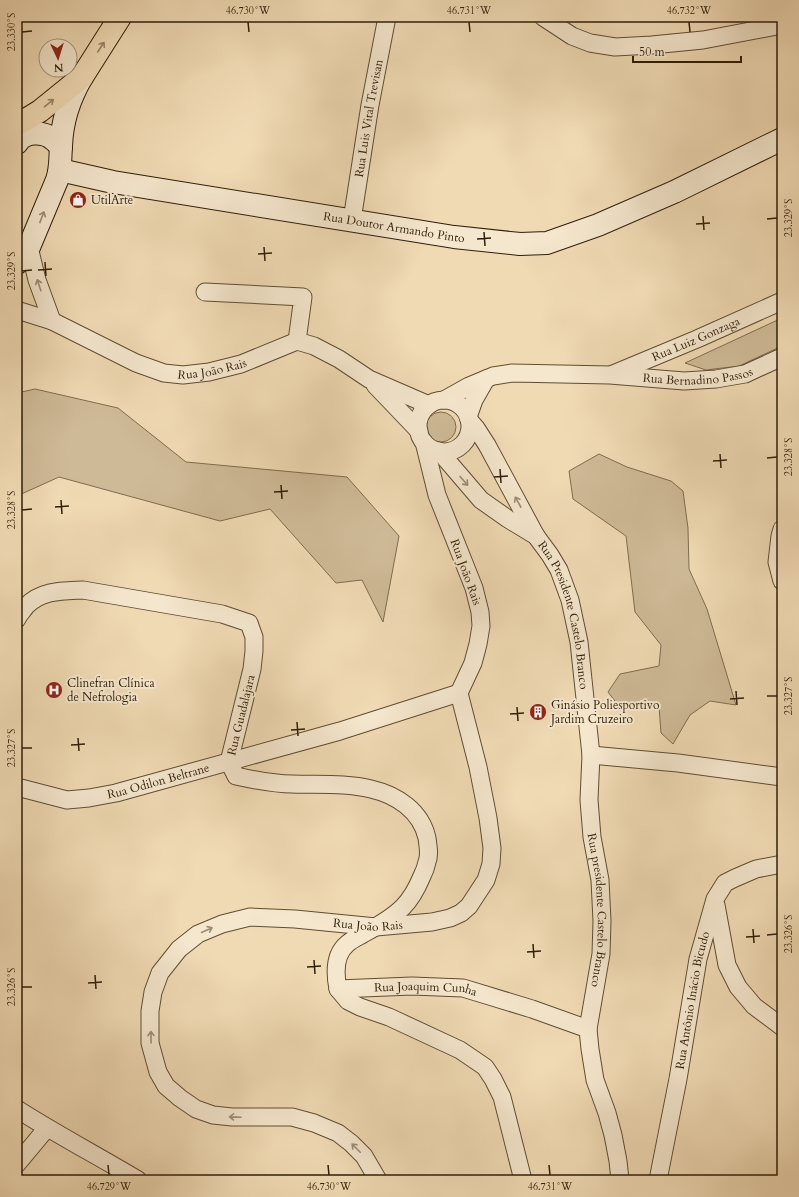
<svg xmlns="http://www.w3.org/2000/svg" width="799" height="1197" font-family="Cardo,serif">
<rect width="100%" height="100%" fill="#f0dab4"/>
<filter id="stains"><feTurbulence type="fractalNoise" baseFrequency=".005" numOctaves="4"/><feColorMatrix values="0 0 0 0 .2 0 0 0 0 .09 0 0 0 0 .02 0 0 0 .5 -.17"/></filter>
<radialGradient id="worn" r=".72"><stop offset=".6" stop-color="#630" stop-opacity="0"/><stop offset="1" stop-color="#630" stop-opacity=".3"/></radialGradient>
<path fill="#cfba97" stroke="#7f6c50" d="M782,318V346L739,366L706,370L685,363Z
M35,389L118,408L186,462L347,477L399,536L383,622L362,580L336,583L270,509L220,521L59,477L17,496V393Z
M426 427a15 15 0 1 1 30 0a15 15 0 1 1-30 0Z
M599,454L627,467L671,481L683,491L688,528L689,569L707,609L736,705L710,701L690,715L673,744L661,733L659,706L618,705L608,692L620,674L659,666L661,645L635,612L626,536L573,499L569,471Z"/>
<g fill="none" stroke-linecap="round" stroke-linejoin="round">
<g stroke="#5f4d33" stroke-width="19">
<g id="minor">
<path d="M543,17L572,36L590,43L615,47L652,45L703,40L782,25"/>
<path id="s1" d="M352,220L370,105L387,17"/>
<path d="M29,247L37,280L52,321"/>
<path d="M205,292L303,297L297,341"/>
<path id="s2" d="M17,310L52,321L136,363L164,373L183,375L209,372L241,364L297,341L314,346L339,359L369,379L429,405"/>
<path id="s3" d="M613,374L697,339L782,301"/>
<path d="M375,385L419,431"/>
<path id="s4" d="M444,400L469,386L493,376L512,373L610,375L684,381L716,379L745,374L782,357"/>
<circle cx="444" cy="426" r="26"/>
<path d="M468,417L474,400L486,379"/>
<path d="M469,420L476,428L487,445L536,536"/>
<path id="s5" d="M439,451L481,500L508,519L536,536L550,555L559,570L570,600L579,642L591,755L589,800L592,837L600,880L602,921L601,954L588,1029L590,1049L595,1080L607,1113L613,1135L618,1161L620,1180"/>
<path d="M782,529L780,536L777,562L782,581"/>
<path id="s6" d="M17,619C19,614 23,611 26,606C42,590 62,591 83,590L222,614L249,623L254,637V651L252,669L229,762L236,776C254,780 273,784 292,784C319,785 346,783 371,789C397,795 421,811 427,838C428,846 430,855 427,862C426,867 424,872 422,876C417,888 412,898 403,907C392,918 376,927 363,934C358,937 351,940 347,944C334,955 335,974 338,989L412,986L463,988L532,1009L588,1029"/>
<path d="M591,755L678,763L782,777"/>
<path id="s7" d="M17,787L67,800L89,798L116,793L340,731L459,693"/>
<path d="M716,905L727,965L738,987L754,1006L782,1027"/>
<path d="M338,989L348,1001L360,1007L389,1017L460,1050L485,1067L493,1079L502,1097L523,1180"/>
<path d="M17,1109C56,1134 98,1156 138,1180"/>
<path d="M17,1164L47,1128"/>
<path id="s8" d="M378,1180L364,1156L351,1143L338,1133L314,1123L292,1117H232L213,1115L196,1109L180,1098L166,1086L158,1072L150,1043V1011L153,992L160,973L179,949L198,934L222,924L250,917L295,919L376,927L432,922L450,918L461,913L469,906L486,880L491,864L492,848L488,818L478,767L459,693L473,663L478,644L481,626L480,612L474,588L437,495L424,442"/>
<path id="s9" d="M658,1180L678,1079L698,959L715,899L725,883L735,878L756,869L782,864"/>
</g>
</g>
<g stroke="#2f1e08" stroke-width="24">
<g id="secondary">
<path d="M17,143C24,131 44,131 54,140C57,142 59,145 61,147"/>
<path id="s10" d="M60,170L113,182L454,237L520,244L547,243L598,225L674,192L782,139"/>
<path d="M17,263L29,247L57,180C61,168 60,159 61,146C62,120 69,99 82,77"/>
</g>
</g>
<g stroke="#2f1e08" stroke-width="24">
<path id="primary" d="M17,124L27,119L40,111L82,77L120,17"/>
</g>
<use href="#minor" stroke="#f5e7ce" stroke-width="17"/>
<use href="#secondary" stroke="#f5e7ce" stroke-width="22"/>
<use href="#primary" stroke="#f0dab4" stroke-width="22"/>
</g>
<defs><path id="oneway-shaft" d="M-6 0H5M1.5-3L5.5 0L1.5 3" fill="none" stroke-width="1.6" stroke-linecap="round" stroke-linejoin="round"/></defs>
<g stroke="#998567">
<use href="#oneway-shaft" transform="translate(101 47) rotate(-57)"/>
<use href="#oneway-shaft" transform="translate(49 103) rotate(-39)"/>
</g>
<g stroke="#9c8d75">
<use href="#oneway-shaft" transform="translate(42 217) rotate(-69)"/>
<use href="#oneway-shaft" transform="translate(39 285) rotate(-108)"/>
<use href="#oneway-shaft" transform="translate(464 481) rotate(49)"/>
<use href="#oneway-shaft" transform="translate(518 502) rotate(-119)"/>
<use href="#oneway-shaft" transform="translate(207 930) rotate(-24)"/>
<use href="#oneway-shaft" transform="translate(151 1037) rotate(-91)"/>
<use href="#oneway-shaft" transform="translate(235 1117) rotate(-178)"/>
<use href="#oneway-shaft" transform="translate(356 1148) rotate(-135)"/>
</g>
<path fill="none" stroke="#2f1e08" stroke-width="1.5" d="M248,22L249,32M469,22L470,32M689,22L690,32M22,32L32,31M703,216L704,230M767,219L777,218M696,224L710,223M484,232L485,246M477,239L491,238M264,247L265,261M258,254L272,253M45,262L46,276M38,270L52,269M22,271L32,270M720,454L721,468M767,458L777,457M713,461L727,460M500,469L501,483M494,477L508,476M281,485L282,499M274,492L288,491M61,500L62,514M55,507L69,506M22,510L32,509M736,691L737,705M767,696H777M730,699L744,698M517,707L518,721M510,714L524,713M297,722L298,736M291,730L305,729M78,738L79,751M71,745L85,744M22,748H32M753,929L754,943M767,935L777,934M746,937L760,936M533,944L534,958M527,952L541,951M314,960L315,974M307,967L321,966M95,975L96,989M88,983L102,982M22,987H32M108,1165L109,1175M328,1165L329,1175M549,1165L550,1175"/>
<defs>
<g id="shop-disc" transform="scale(0.9)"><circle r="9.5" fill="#8f2418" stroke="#f5e7ce"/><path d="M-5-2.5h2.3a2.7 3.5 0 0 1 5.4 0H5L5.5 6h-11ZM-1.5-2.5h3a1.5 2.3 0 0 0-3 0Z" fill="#fff"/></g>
<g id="hospital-disc" transform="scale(0.9)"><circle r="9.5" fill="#8f2418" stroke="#f5e7ce"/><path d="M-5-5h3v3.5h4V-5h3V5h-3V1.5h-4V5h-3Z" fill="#fff"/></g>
<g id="building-disc" transform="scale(0.9)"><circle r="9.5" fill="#8f2418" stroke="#f5e7ce"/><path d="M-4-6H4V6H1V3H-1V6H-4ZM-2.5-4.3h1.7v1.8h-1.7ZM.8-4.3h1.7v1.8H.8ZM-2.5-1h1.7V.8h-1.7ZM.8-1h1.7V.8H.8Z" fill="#fff"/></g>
</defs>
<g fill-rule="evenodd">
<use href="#shop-disc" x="78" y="200"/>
<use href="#hospital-disc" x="54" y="690"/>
<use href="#building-disc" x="538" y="712"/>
</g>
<g text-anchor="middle" stroke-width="4" stroke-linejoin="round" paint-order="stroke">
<g font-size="12" fill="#2f1e08" stroke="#f5e7ce">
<text dy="4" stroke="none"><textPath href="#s1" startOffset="103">Rua Luis Vital Trevisan</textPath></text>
<text dy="4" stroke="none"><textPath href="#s10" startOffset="339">Rua Doutor Armando Pinto</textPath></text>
<text dy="4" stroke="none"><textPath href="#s3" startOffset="90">Rua Luiz Gonzaga</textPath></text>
<text dy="4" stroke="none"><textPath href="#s2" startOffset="209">Rua João Rais</textPath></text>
<text dy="4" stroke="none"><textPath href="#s4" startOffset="260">Rua Bernadino Passos</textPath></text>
<text transform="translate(466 572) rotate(70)" y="4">Rua João Rais</text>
<text dy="4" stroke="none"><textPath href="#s5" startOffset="216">Rua Presidente Castelo Branco</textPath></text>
<text transform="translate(241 715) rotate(-76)" y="4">Rua Guadalajara</text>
<text dy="4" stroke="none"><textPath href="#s7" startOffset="145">Rua Odilon Beltrane</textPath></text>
<text dy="4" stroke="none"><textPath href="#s5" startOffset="516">Rua presidente Castelo Branco</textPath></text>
<text dy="4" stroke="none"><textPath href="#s8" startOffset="592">Rua João Rais</textPath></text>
<text dy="4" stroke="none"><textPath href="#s6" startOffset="898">Rua Joaquim Cunha</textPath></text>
<text dy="4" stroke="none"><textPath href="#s9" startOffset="183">Rua Antônio Inácio Bicudo</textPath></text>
</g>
<g font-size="12" fill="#2f1e08" stroke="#f5e7ce" text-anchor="start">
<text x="91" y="204">UtilArte</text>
<text x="67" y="687">Clinefran Clínica<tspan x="67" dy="14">de Nefrologia</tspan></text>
<text x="551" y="709">Ginásio Poliesportivo<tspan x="551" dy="14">Jardim Cruzeiro</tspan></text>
</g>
</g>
<rect width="799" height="1197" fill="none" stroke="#f0dab4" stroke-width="44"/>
<g transform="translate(58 58) rotate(176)"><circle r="19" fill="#f5e7ce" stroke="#a6977f"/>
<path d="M0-3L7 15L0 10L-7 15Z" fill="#8f2418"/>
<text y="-6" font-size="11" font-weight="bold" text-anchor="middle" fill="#2f1e08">N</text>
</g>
<path d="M633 56v6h108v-6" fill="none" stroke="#2f1e08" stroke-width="2"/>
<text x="639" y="56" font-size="12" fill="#2f1e08" stroke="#f5e7ce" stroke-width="3" paint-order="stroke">50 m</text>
<rect x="22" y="22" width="755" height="1153" fill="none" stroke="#2f1e08" stroke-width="1.5"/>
<g font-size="10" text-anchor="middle" fill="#2f1e08">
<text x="248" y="14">46.730°W</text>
<text x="469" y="14">46.731°W</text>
<text x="689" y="14">46.732°W</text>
<text transform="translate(11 32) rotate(-90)" y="4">23.330°S</text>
<text transform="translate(788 218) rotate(-90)" y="4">23.329°S</text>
<text transform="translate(11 271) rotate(-90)" y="4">23.329°S</text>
<text transform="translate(788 457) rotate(-90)" y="4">23.328°S</text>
<text transform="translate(11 510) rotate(-90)" y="4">23.328°S</text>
<text transform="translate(788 696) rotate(-90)" y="4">23.327°S</text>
<text transform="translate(11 748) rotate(-90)" y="4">23.327°S</text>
<text transform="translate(788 934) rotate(-90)" y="4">23.326°S</text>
<text transform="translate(11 987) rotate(-90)" y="4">23.326°S</text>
<text x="109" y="1190">46.729°W</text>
<text x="329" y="1190">46.730°W</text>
<text x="550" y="1190">46.731°W</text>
</g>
<rect width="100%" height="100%" filter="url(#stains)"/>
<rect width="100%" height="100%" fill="url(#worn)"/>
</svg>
